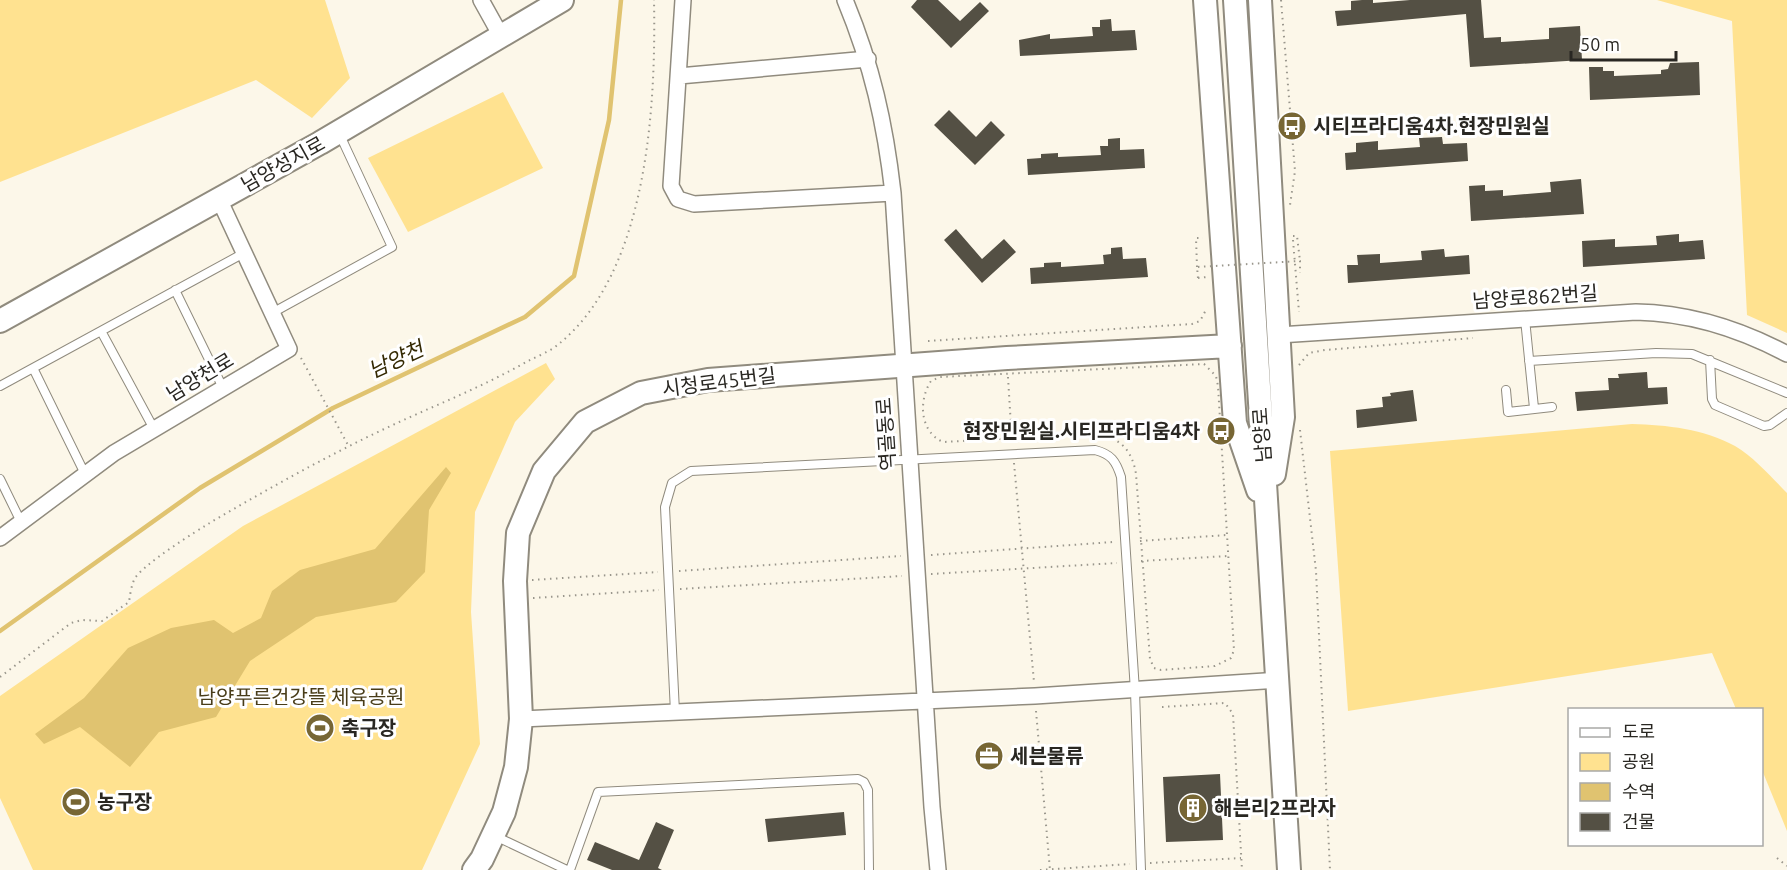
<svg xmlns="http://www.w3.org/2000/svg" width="1787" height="870" font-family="Ubuntu,'Noto Sans KR',sans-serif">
<rect width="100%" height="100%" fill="#fcf7e9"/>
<path fill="#ffe290" d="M0,0H325L350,78L312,118L256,80L0,182Z
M1657,0H1787V333L1747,315L1732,21Z
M503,92L543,168L408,232L368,158Z
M546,363L555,379L515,422L475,512L471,612L480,744L422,870H33L0,798V696L243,526Z
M1632,424C1667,425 1704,429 1735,446C1755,458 1771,477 1787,493V831L1762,770V710L1736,709L1712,653L1348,711L1330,451Z"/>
<path fill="#e0c370" d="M446,467L451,473L429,510L425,572L396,602L316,617L250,661L216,717L159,732L130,767L80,727L44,744L35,734L84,698L128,648L171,628L214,620L233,633L261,618L272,591L300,570L375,549Z"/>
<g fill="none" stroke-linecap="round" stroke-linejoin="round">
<path stroke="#e0c370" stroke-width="4.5" d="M0,631L200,488L333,408L525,317L574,276L609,120L621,0"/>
</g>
<path fill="#545044" d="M917,0H938L960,21L980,2L989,11L951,48L911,7Z
M1362,0H1373V3L1410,0H1481L1484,38L1501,37V42L1549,39V28L1580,26L1582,60L1470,67L1466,14L1337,26L1335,11L1351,10V1Z
M1111,19L1112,31L1135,30L1137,50L1020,56L1019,40L1050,34V39L1093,36L1092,27H1100V20Z
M1699,62L1700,95L1590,100L1589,67H1603V71H1614V76L1661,74V70L1668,69L1670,63Z
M949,110L976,137L991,121L1005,135L975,165L934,125Z
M1442,137L1443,144L1467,143L1468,161L1346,170L1345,153L1356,152V143L1378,141V150L1420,147L1419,138Z
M1120,138V150L1144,149L1145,168L1028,175L1027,159L1041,158V154L1058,153V157L1101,155L1100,146H1108V139Z
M1581,179L1584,214L1471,221L1469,186L1485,185V191L1503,190V196L1551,192L1550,182Z
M956,229L982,259L1004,239L1016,252L982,283L944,240Z
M1679,234V242L1703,240L1705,259L1583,267L1582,241L1615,239V247L1657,245L1656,236Z
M1122,247L1123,259L1146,258L1148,277L1031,284L1030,268L1044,267V263L1061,262V267L1104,264L1103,255L1111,254V248Z
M1444,249L1445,257L1469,255L1470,274L1348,283L1347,265H1358L1357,255L1380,254V263L1422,260L1421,251Z
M1647,372L1648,388L1667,387L1668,404L1577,411L1575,392L1609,390L1608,378H1619L1618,374Z
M1413,390L1417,421L1357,428L1356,410L1383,407L1382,397L1391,396L1390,393Z
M1220,774L1223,840L1166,842L1163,777Z
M844,812L846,835L768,842L765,819Z
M656,822L674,830L658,868L662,870H612L587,860L595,842L639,860Z"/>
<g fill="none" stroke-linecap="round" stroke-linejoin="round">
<g stroke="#908b7e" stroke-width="10">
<path id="lane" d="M175,290L223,388
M272,313L392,247L339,133
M1525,319L1534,408
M101,331L154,429
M1710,360L1712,399L1715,405L1764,426L1770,425L1787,413
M1529,361L1656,353L1692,354L1787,393
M33,368L85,474
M0,386L244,253
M1506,390L1508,412L1552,407
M0,479L21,522
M675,712L665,507L672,483L691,471L1095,450C1111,454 1116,461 1121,477L1135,691L1141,870
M495,836L567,870
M570,870L598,792L858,779L864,782L868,790L869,870"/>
</g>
<g stroke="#908b7e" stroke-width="18">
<path id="street" d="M481,0L501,36
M683,0L671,186L678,199L694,204L893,193
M845,0C872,65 885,123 893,193L932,807L938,870
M679,76L868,59
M1279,335L1636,312C1690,313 1740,329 1787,354
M0,538L114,453L289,349L219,199
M521,719L1035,696L1278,680"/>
</g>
<g stroke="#908b7e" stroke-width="26">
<path id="secondary" d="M1205,0L1235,423L1258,490
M1235,0L1289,870
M1260,0L1283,417L1274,474
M0,321L320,143L562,0
M474,870L482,859L504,812L516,767L521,719L515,581L518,533L544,471L585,422L641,393L708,380L1007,358L1230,346"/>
</g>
<path stroke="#9a978d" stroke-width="2" stroke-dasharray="1.5 4.5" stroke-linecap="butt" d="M1281,0L1295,171L1290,205
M1293,236H1297L1300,261
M1293,240L1299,312
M1197,267L1196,238H1203
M1198,278L1207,277
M928,341L1192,324L1200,321L1207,308
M301,358L348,445
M1204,364L1216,376L1218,386L1234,650L1231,658L1215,666L1161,670L1154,668L1150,659L1136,474C1132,448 1117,435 1091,434L943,442C920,432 918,401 931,381L940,377Z
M1299,365L1309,353L1325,350L1473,338
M1008,377L1012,443
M1300,430L1316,571L1330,870
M1014,463L1034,682
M1140,541L1227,535
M931,555L1113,542
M1141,561L1228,556
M679,571L901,556
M931,574L1117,563
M532,580L658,572
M680,589L902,576
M533,598L659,590
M0,677L71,623L82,620L102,621L129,602C130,596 131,587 134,580C140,566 198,530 213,521C273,486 334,452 397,423C441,403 486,385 528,361C538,356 551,351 560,343C648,270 656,106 654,0
M1162,707L1225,703L1233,714L1242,870
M1036,711L1050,870
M1777,858L1787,866
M1150,863L1241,858
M1040,870L1130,864"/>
<use href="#lane" stroke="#fff" stroke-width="8"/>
<use href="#street" stroke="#fff" stroke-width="15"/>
<use href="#secondary" stroke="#fff" stroke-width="22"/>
<path stroke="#9a978d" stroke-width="2" stroke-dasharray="1.5 4.5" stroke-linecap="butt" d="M1198,278L1197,267L1300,261V273"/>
</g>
<defs>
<g id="bus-disc" transform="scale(1.5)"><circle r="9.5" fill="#776634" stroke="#fff"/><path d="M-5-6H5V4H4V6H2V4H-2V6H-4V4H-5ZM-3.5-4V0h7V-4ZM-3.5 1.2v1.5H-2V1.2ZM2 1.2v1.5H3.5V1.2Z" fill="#fff"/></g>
<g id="stadium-disc" transform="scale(1.5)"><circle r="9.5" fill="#776634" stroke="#fff"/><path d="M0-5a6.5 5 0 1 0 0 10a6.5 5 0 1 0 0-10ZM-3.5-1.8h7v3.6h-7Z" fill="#fff"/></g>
<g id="office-disc" transform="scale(1.5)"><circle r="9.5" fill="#776634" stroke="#fff"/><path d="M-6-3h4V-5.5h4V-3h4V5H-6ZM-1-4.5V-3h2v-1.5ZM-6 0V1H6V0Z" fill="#fff"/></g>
<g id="building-disc" transform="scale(1.5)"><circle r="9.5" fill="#776634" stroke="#fff"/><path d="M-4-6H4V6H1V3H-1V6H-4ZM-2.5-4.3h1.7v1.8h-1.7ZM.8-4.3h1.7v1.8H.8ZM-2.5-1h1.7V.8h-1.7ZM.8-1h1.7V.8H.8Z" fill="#fff"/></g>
</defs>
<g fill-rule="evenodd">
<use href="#bus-disc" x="1292" y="126"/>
<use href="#bus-disc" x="1221" y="431"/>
<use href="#stadium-disc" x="320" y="728"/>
<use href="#office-disc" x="989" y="756"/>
<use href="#stadium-disc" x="76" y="802"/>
<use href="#building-disc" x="1193" y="808"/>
</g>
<g text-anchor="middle" stroke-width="6" stroke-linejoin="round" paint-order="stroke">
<g font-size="20" font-weight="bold" fill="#292722" stroke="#fff" text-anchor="start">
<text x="1313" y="133">시티프라디움4차.현장민원실</text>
<text x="1200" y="438" text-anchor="end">현장민원실.시티프라디움4차</text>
<text x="341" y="735">축구장</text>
<text x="1010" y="763">세븐물류</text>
<text x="97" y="809">농구장</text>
<text x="1214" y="815">해븐리2프라자</text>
</g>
<g font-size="20" fill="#292722" stroke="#fff">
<text transform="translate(283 164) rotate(-29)" y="7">남양성지로</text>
<text transform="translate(1535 297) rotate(-4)" y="7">남양로862번길</text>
<text transform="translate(200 377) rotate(-31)" y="7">남양천로</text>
<text transform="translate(719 382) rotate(-7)" y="7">시청로45번길</text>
<text transform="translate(886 434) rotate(-94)" y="7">역골동로</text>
<text transform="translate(1262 435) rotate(-94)" y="7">남양로</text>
</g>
<g font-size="20" fill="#493d19" stroke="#fff">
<text x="301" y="704">남양푸른건강뜰 체육공원</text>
</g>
<g font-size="21" font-style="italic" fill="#342903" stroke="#fff">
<text transform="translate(396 360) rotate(-25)" y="7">남양천</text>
</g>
</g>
<rect x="1568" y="708" width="195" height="138" fill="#ffffff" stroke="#a9a9a7" stroke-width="1.5"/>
<rect x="1580" y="728" width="30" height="9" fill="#ffffff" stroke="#a9a9a7" stroke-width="1.5"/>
<text x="1622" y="738" font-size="18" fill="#292722">도로</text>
<rect x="1580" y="753" width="30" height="18" fill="#ffe290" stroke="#a9a9a7" stroke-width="1.5"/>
<text x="1622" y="768" font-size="18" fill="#292722">공원</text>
<rect x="1580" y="783" width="30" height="18" fill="#e0c370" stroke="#a9a9a7" stroke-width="1.5"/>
<text x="1622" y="798" font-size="18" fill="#292722">수역</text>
<rect x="1580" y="813" width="30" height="18" fill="#545044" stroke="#a9a9a7" stroke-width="1.5"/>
<text x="1622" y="828" font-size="18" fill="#292722">건물</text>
<path d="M1571 51v9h105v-9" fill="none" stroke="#292722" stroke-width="3"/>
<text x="1580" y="51" font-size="18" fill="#292722" stroke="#ffffff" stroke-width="4.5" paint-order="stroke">50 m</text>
</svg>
